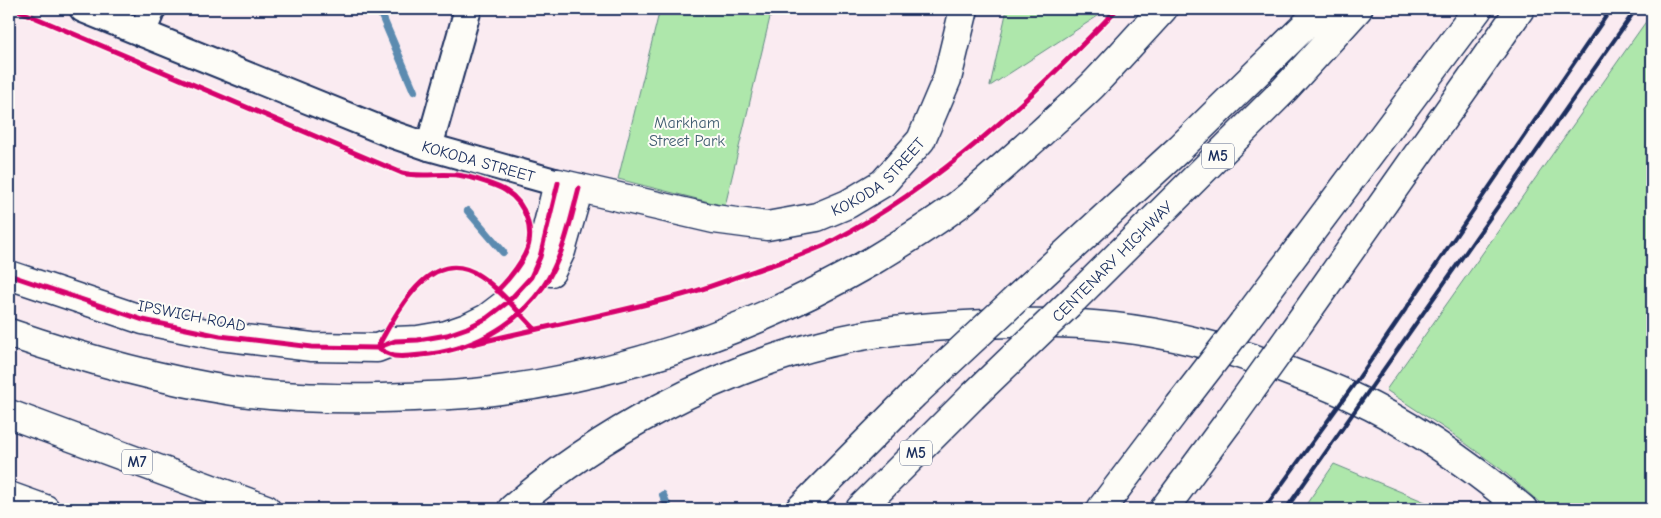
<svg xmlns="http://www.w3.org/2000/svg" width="1661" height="518" font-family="'Comic Neue',sans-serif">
<rect width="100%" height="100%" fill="#faebf1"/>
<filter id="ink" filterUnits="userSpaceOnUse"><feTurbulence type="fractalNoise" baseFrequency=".02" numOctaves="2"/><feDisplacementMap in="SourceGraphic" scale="10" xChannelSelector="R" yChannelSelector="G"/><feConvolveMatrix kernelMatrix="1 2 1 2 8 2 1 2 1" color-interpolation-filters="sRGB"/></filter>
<g filter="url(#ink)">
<path fill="#aee7ab" stroke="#648b84" d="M660,9H772L725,206L618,179Z
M1007,9H1107L1104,12L990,86Z
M1652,13V509H1547L1502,470L1450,432L1386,390Z
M1334,464L1442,509H1303Z"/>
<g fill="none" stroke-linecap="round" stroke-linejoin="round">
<path stroke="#5b8bb0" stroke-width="8" d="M379,9L414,91
M468,211L503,252
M663,495L669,509"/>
<g stroke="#1b2f5e" stroke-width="30">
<g id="minor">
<path id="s1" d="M83,9L394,135L429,147L558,183"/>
<path d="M142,33L152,9"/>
<path d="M429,147L468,9"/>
</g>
</g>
<g stroke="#1b2f5e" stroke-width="31">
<g id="tertiary">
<path d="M551,272L561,251L579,188"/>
<path id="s2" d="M9,275L143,320L220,336L312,347L377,348L395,341L418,340L447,335L467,328L487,318L508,302L531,277L540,257L558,183L714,219L767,226L817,217L848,204L883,183L921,140L947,79L964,9"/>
</g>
</g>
<g stroke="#1b2f5e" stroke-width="31">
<path id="motorway" d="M1016,299L1180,148L1322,9
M1074,299L1285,89L1358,9
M1243,323L1478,9
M9,333C82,358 156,379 233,391C282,398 332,399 381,398C415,397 450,396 484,392C621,376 753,330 872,261C902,243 931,225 958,205C987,182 1014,157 1041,133C1058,117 1077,101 1093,85C1117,60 1140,34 1163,9
M1290,336L1520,9
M9,414L266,509
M9,496L45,509
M512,509C598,434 716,370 828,343C873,332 919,327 965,325C1014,322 1065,321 1114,327C1177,334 1237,351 1296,374C1315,381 1334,388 1352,397C1414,425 1471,466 1523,509
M800,509L912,396
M860,509L972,397
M1101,509L1179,406
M1164,509L1229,421"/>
</g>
<use href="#minor" stroke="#fdfcf7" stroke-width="26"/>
<use href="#tertiary" stroke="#fdfcf7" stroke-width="28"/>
<use href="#motorway" stroke="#fdfcf7" stroke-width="28"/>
<path stroke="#1b2f5e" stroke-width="4" d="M1264,509L1358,379L1611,9
M1286,509L1636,9"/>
<g stroke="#1b2f5e" stroke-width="31" stroke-linecap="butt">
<path id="motorway-bridge" d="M912,396L1016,299
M972,397L1074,299
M1179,406L1243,323
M1229,421L1290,336"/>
</g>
<use href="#motorway-bridge" stroke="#fdfcf7" stroke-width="28"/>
<g stroke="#fdfcf7" stroke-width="8">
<path id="cycleway" d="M15,9L402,173C421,178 443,172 463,176C471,177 499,186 506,191C526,203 536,233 525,254C518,268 508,280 497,291
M9,275L143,320L220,336L312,347L377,348L395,341L418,340L447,335L467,328L487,318L508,302L531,277L540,257L558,183
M473,344C542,327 613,314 682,295C706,289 730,279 754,271C780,262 807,254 831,242C941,184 1032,98 1117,9
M377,348C382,351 388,354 394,356C402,357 413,356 421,355C469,351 514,328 543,287C563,258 570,222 579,188
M377,348C397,313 430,243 480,276C500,289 518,312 535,329"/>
</g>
<use href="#cycleway" stroke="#d6006c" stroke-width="5"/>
</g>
</g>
<g text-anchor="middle" stroke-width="4" stroke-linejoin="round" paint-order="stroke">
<g fill="#fdfcf7" stroke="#5f6c8c" stroke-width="1">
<rect x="1202" y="143.5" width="32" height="25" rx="4"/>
<rect x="900" y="440.5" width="32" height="25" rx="4"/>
<rect x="122" y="449.5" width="30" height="25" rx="4"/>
</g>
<g font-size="15" font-weight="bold" fill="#1b2f5e">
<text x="1218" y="161">M5</text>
<text x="916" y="458">M5</text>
<text x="137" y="467">M7</text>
</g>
<g font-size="16" fill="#405d71" stroke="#fdfcf7">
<text x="687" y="128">Markham<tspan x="687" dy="18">Street Park</tspan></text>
</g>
<g font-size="16" fill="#1b2f5e" stroke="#fdfcf7">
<text dy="6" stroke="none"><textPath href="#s1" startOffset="424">KOKODA STREET</textPath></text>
<text dy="6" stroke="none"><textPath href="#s2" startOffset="990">KOKODA STREET</textPath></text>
<text transform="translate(1112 261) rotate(-45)" y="6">CENTENARY HIGHWAY</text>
<text transform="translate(192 315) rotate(11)" y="6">IPSWICH ROAD</text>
</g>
</g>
<rect width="1661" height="518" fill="none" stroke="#fdfcf7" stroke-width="30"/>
<rect x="15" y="15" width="1631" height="488" fill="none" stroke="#1b2f5e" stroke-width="2" filter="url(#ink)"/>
</svg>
